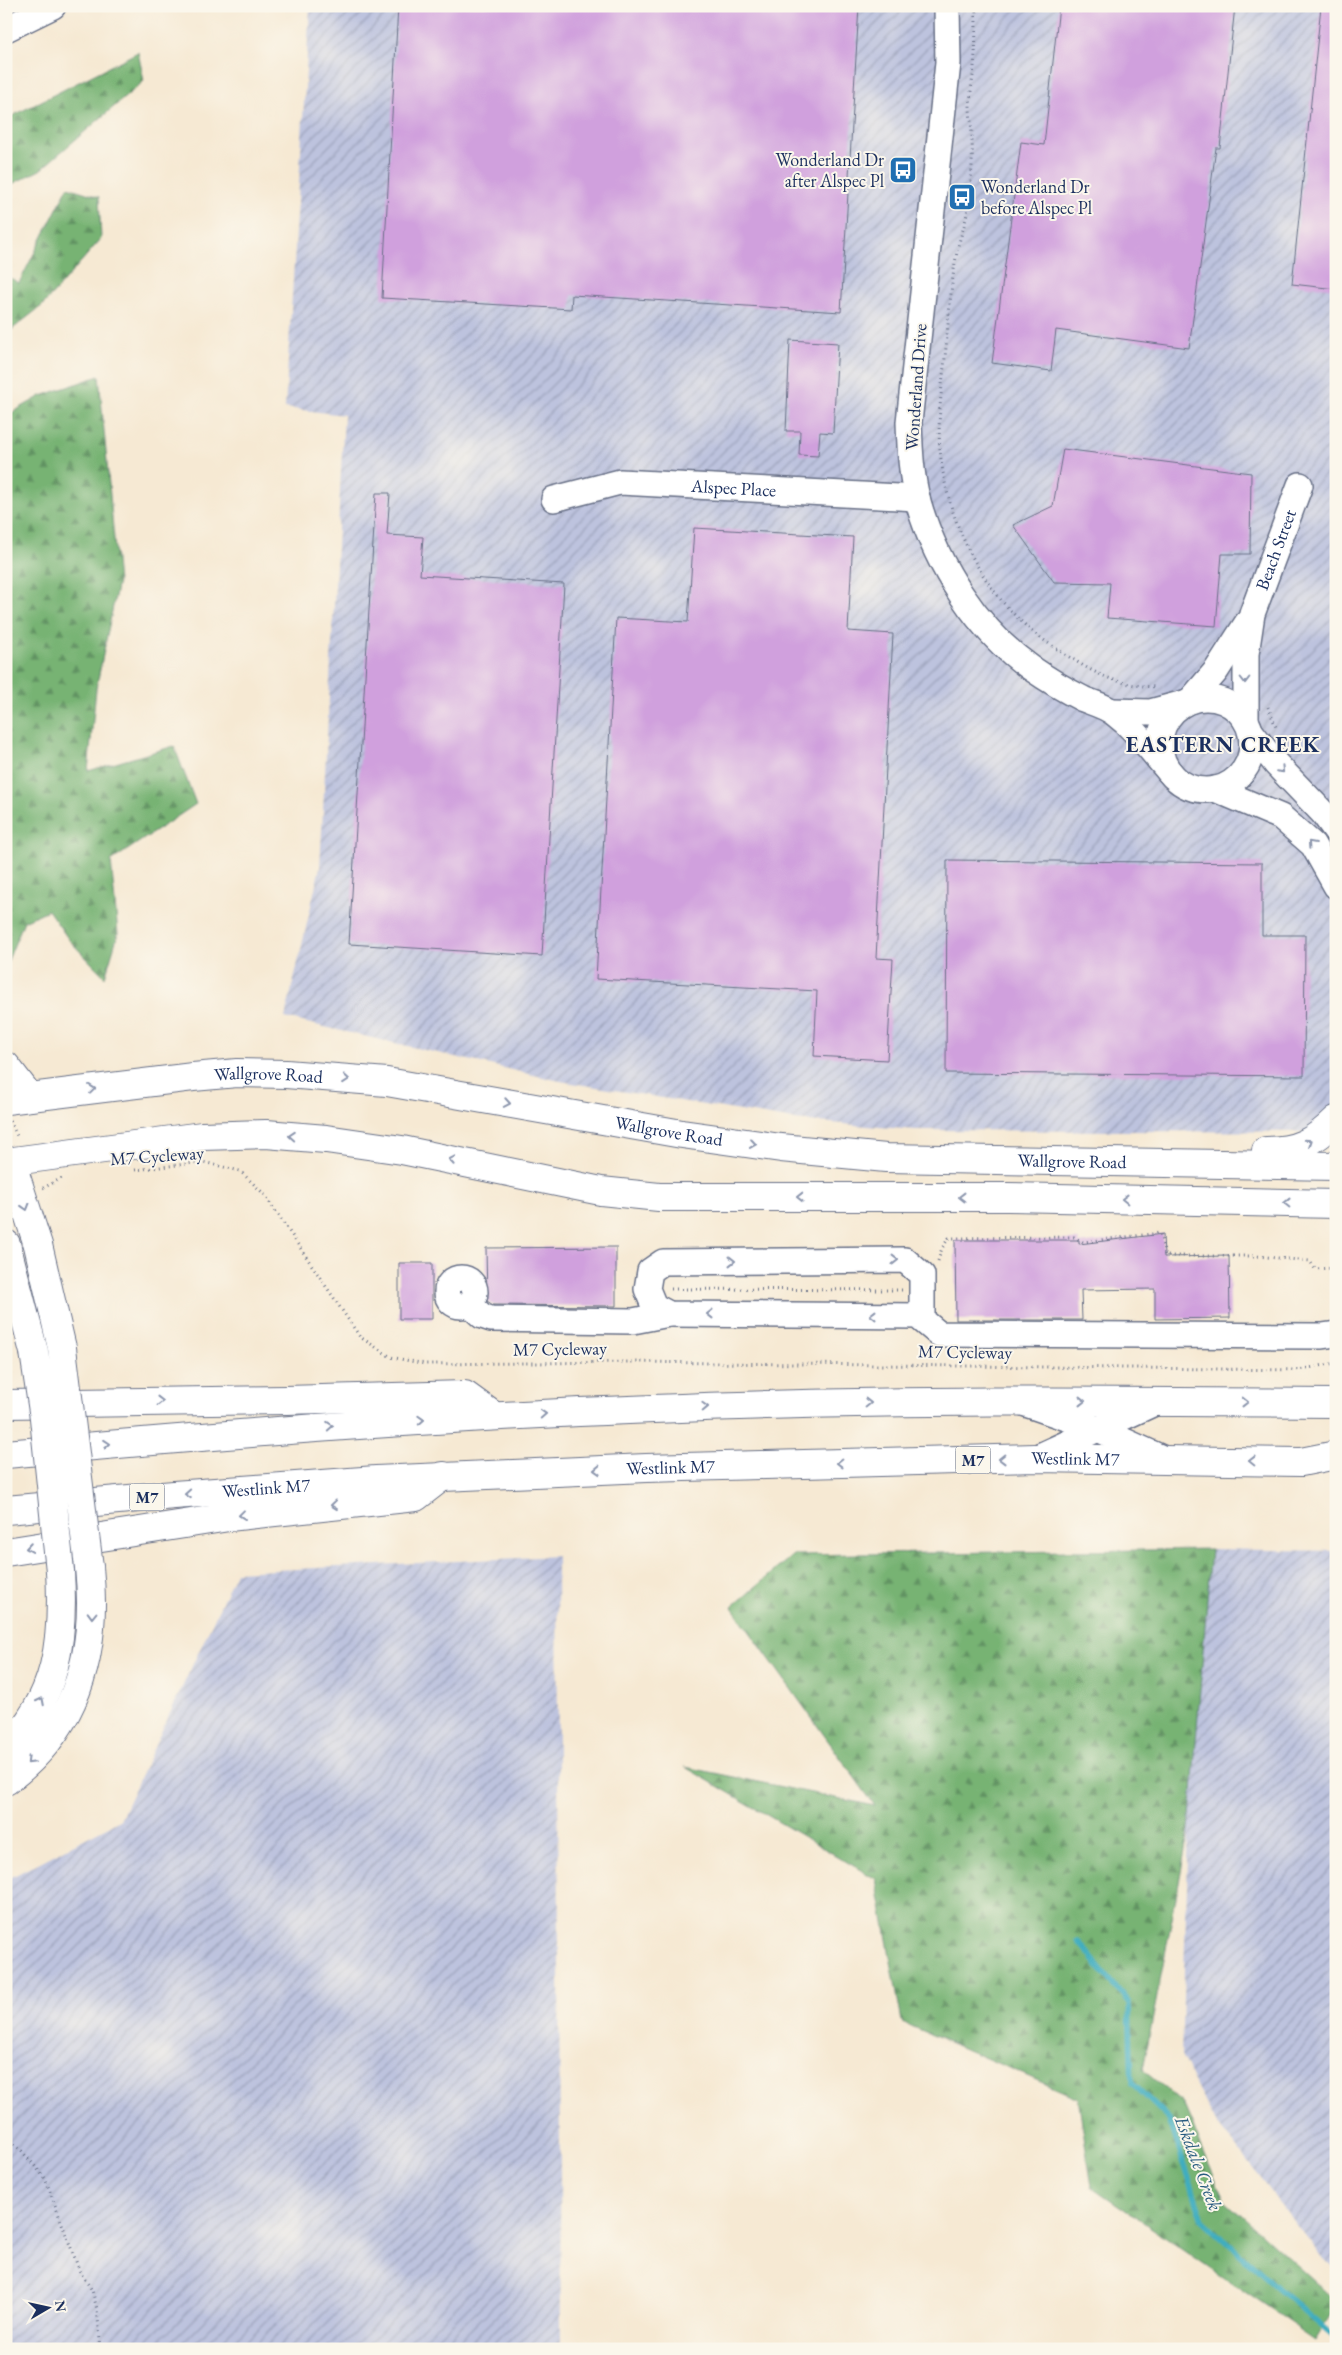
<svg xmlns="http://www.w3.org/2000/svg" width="1342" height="2355" font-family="'EB Garamond',serif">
<defs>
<pattern id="industrial-furrows" width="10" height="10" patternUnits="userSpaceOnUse" patternTransform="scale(1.25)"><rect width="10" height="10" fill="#bdc3de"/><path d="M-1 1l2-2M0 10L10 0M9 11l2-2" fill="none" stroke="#999fb7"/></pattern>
<pattern id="forest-firs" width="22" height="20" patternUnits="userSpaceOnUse" patternTransform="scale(1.25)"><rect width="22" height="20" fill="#77b373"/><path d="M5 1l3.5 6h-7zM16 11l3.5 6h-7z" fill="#619262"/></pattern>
</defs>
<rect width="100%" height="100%" fill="#fbf7ec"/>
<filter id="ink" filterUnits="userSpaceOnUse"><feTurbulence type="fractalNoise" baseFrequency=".02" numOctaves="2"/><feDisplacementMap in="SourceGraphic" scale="10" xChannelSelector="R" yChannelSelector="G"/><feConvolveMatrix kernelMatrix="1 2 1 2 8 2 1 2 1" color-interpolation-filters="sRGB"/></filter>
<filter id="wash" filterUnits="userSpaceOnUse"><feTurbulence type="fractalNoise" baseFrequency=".0096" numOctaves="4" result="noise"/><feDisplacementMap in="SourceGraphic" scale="20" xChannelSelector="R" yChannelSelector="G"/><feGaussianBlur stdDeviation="1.12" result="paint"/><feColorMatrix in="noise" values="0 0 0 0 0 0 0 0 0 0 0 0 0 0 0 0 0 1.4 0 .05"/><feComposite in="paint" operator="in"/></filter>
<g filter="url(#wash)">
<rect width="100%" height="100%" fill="#f6e9d3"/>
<path fill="url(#industrial-furrows)" d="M310,6H1336V1132L916,1130L794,1120L560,1081L285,1018L320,867L344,415L285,408Z
M1211,1549L1336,1551V2270L1323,2258L1210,2114L1181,2055L1189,1830Z
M557,1556L561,2349H6V1880L120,1820L236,1572Z"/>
<path fill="url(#forest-firs)" stroke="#497168" d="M138,52L144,81L40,170L6,187V119Z
M68,187L99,197L101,239L43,305L6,334V276L19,283Z
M99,376L118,582L96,689L88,771L174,746L196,804L111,861L118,934L105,977L69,940L48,910L24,921L6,965V416L41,396Z
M1211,1549L1189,1830L1143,2069L1183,2103L1225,2201L1336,2301V2306L1315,2340L1092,2187L1078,2098L902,2022L876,1879L685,1767L875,1806L732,1607L793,1555Z"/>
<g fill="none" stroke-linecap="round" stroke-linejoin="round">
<path stroke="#41adbf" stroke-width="5.5" d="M1078,1941L1129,2003L1132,2083L1169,2119L1203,2220L1279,2290L1336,2337"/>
</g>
<g id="blocks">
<path fill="#d0a0dd" d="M398,6H859L841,312L572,295L571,309L382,298Z
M1059,6H1235L1220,148H1216L1189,348L1056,330L1051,371L992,363L1021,142L1044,145Z
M1321,6H1336V289L1292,284Z
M790,340L838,343L833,433L820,432L818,456L799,455L800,431H786Z
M1063,449L1251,473L1250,554H1222L1216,626L1107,618L1110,583L1054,582L1013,525L1053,506Z
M376,493H390L387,535L423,537L420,575L564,584L542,956L349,944Z
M694,528L853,537L848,631L893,634L876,958L893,959L887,1060L814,1056L817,991L596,979L616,618L688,622Z
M947,860L1262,863V935H1305L1304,1076L946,1073Z
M1163,1234L1164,1257L1229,1256L1230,1318L1155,1319V1289L1081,1290L1082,1320H956L955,1240H1079V1244Z
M616,1247V1306L493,1305L487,1301L486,1248Z
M399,1263H432V1319H399Z"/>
</g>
</g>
<g filter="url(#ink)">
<use href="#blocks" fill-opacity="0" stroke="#687087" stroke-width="1"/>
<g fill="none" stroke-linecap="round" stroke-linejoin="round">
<g stroke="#687087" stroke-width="28">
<g id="minor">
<path d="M947,6L948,63L909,422C910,450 911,478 919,505C937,566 978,631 1031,668C1047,679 1065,690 1083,699C1093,703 1105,706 1114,713C1138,731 1153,754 1173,776"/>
<path d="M6,29L53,6"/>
<path id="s1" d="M554,499L620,482L917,498"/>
<circle cx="1206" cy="744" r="46"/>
<path d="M1191,700L1216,671L1247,623"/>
<path d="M1112,711L1150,712L1184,703"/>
<path id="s2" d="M1246,720V654L1252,614L1300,485"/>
<path d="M1251,732L1276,764L1323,813L1336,831"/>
<path d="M1215,789L1281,817L1313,845L1336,886"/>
<circle cx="461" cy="1292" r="14"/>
<path d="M469,1304L482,1316L491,1319L633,1321L669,1314"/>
<path d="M922,1316L669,1314L654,1306L647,1289L650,1271L663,1262L905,1260L922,1275V1316L921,1319L939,1334L1322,1336L1336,1334"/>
<path d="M1026,1404L1098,1429L1164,1459"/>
<path d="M1035,1458L1159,1401"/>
</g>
</g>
<g stroke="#687087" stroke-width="30">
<g id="major">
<path d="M6,1066L30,1097"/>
<path id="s3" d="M6,1100L193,1077L237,1073L286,1074L387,1082L682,1134L781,1148L886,1158L1336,1166"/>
<path d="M1266,1151C1297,1151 1314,1142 1336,1120"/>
<path d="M6,1162L202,1136L266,1134L326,1139L402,1150L601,1191L659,1197H1007L1336,1204"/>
</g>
</g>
<g stroke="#687087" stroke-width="30">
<g id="highway">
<path d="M11,1161L38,1245L62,1348"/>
<path d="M6,1244L34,1352"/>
<path d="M6,1404L286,1400L465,1395L494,1416"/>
<path d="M6,1454C222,1434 437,1417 653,1409C881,1399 1108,1401 1336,1403"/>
<path id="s4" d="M6,1510L174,1495L376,1480L646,1468L1035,1458L1301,1462L1336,1455"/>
<path d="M6,1552L229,1517L416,1497L443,1476"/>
<path d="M6,1748C58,1699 64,1638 60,1571"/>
<path d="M6,1781C78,1728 98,1652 89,1567"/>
</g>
</g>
<path stroke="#687087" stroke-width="3" stroke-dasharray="1 4" stroke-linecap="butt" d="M976,6C976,26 976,46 974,66C973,79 970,93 970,106C970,116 972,127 972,138C973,162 971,189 967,213C965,226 959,239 957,252C951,283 949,315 946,347C943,381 937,415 940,450C947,526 987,603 1051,645C1089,670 1110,685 1156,687
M1268,707L1276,727
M10,1121L18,1138
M135,1170L203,1162L240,1171L264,1194L360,1337L391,1357L425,1364L632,1362L1298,1370L1336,1363
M43,1188L62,1178
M938,1261L942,1248L949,1238L1074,1237L1083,1242L1160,1233L1165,1256H1256L1310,1261L1315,1269L1336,1268
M671,1289L902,1290
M6,2138L21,2150L45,2178L80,2272L92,2290L97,2309L101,2349"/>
<use href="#minor" stroke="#fff" stroke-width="25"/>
<use href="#major" stroke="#fff" stroke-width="28"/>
<use href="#highway" stroke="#fff" stroke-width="28"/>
<g stroke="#687087" stroke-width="30" stroke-linecap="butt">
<path id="highway-bridge" d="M62,1348L89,1567
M34,1352L44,1418L60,1571"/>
</g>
<use href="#highway-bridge" stroke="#fff" stroke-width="28"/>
</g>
<defs><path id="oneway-chevron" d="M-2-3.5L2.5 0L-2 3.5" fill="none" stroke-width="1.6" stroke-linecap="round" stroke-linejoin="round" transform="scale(1.25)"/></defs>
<g stroke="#8d97ae">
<use href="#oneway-chevron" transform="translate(1245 680) rotate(90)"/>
<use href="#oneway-chevron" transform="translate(1281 770) rotate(46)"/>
<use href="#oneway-chevron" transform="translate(1311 844) rotate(-132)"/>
<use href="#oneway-chevron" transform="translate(346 1079) rotate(5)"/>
<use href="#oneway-chevron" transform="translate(92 1089) rotate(-7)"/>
<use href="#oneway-chevron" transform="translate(507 1103) rotate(10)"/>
<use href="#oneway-chevron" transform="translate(292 1136) rotate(-176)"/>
<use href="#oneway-chevron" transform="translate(1309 1142) rotate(-33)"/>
<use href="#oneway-chevron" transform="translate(753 1144) rotate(8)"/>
<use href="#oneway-chevron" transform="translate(452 1160) rotate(-169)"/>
<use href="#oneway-chevron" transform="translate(800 1197) rotate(-180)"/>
<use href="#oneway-chevron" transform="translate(962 1197) rotate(-180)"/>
<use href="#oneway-chevron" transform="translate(1125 1199) rotate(-179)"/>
<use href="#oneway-chevron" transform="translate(1287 1203) rotate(-179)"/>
<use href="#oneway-chevron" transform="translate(26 1207) rotate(73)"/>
<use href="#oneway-chevron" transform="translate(895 1260)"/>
<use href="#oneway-chevron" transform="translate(732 1261)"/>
<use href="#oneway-chevron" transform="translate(710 1314) rotate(-180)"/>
<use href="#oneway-chevron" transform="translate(873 1315) rotate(-180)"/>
<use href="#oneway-chevron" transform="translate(160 1401) rotate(-1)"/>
<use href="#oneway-chevron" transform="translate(1082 1401)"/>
<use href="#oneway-chevron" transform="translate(1245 1402)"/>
<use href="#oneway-chevron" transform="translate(868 1403) rotate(-1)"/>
<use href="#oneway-chevron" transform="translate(705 1407) rotate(-2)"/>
<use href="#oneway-chevron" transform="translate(543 1414) rotate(-3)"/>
<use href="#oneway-chevron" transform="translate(421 1420) rotate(-3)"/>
<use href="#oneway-chevron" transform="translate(330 1426) rotate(-4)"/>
<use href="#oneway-chevron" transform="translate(107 1444) rotate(-5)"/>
<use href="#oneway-chevron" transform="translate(1002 1459) rotate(179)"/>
<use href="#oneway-chevron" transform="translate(1252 1461) rotate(-179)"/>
<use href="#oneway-chevron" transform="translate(840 1463) rotate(179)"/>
<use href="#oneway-chevron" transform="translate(597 1470) rotate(178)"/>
<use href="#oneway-chevron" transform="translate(188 1494) rotate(176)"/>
<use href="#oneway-chevron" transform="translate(334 1505) rotate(174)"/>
<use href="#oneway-chevron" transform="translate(242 1515) rotate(173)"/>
<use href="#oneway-chevron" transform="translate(29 1548) rotate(171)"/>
<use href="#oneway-chevron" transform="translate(92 1615) rotate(91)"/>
<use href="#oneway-chevron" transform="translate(41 1701) rotate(-63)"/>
<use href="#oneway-chevron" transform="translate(30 1761) rotate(135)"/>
</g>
</g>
<defs>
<g id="bus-square" transform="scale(1.4375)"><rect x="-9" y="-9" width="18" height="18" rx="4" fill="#1f6fb2" stroke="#fbf7ec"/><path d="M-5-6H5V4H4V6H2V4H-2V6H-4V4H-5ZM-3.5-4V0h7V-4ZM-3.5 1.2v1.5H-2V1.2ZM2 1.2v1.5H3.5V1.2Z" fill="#fff"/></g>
</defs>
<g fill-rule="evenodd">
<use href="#bus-square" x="903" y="170"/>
<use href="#bus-square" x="962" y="197"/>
</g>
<g text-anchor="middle" stroke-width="4" stroke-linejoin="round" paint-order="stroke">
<g fill="#fbf7ec" stroke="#5e6b89" stroke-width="1">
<rect x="955.5" y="1446.5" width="35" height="27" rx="4"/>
<rect x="129.5" y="1483.5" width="35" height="27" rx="4"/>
</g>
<g font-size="16" font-weight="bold" fill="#1b2f5e">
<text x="973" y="1466">M7</text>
<text x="147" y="1503">M7</text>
</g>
<g font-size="18" fill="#1b2f5e" stroke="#fbf7ec" text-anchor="end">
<text x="884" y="166">Wonderland Dr<tspan x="884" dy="21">after Alspec Pl</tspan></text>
<text x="981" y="193" text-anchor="start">Wonderland Dr<tspan x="981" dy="21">before Alspec Pl</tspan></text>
</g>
<g font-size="18" fill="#1b2f5e" stroke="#fbf7ec">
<text transform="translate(916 387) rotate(-86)" y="6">Wonderland Drive</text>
<text dy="6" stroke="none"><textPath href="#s1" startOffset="182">Alspec Place</textPath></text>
<text dy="6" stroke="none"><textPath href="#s2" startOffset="175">Beach Street</textPath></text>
<text dy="6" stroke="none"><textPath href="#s3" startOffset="264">Wallgrove Road</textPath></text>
<text dy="6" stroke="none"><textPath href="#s3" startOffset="669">Wallgrove Road</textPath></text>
<text transform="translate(157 1156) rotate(-4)" y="6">M7 Cycleway</text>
<text dy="6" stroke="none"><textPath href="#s3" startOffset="1074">Wallgrove Road</textPath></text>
<text transform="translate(560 1349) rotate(-1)" y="6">M7 Cycleway</text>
<text transform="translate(965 1352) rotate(1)" y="6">M7 Cycleway</text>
<text dy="6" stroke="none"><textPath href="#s4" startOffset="1071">Westlink M7</textPath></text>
<text dy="6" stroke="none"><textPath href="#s4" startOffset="666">Westlink M7</textPath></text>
<text dy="6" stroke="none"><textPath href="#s4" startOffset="261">Westlink M7</textPath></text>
</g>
<g font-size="19" font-style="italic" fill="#285b80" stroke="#fbf7ec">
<text transform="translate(1199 2163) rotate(69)" y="7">Eskdale Creek</text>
</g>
<g font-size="22" font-weight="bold" letter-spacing="1" fill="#1b2f5e" stroke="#fbf7ec">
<text x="1223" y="752">EASTERN CREEK</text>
</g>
</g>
<rect width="1342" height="2355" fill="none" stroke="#fbf7ec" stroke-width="25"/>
<g transform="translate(48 2308) rotate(81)" stroke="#fbf7ec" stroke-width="4" paint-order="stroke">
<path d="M0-4L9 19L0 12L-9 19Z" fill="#1b2f5e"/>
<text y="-8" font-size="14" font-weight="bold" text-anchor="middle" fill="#1b2f5e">N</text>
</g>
</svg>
